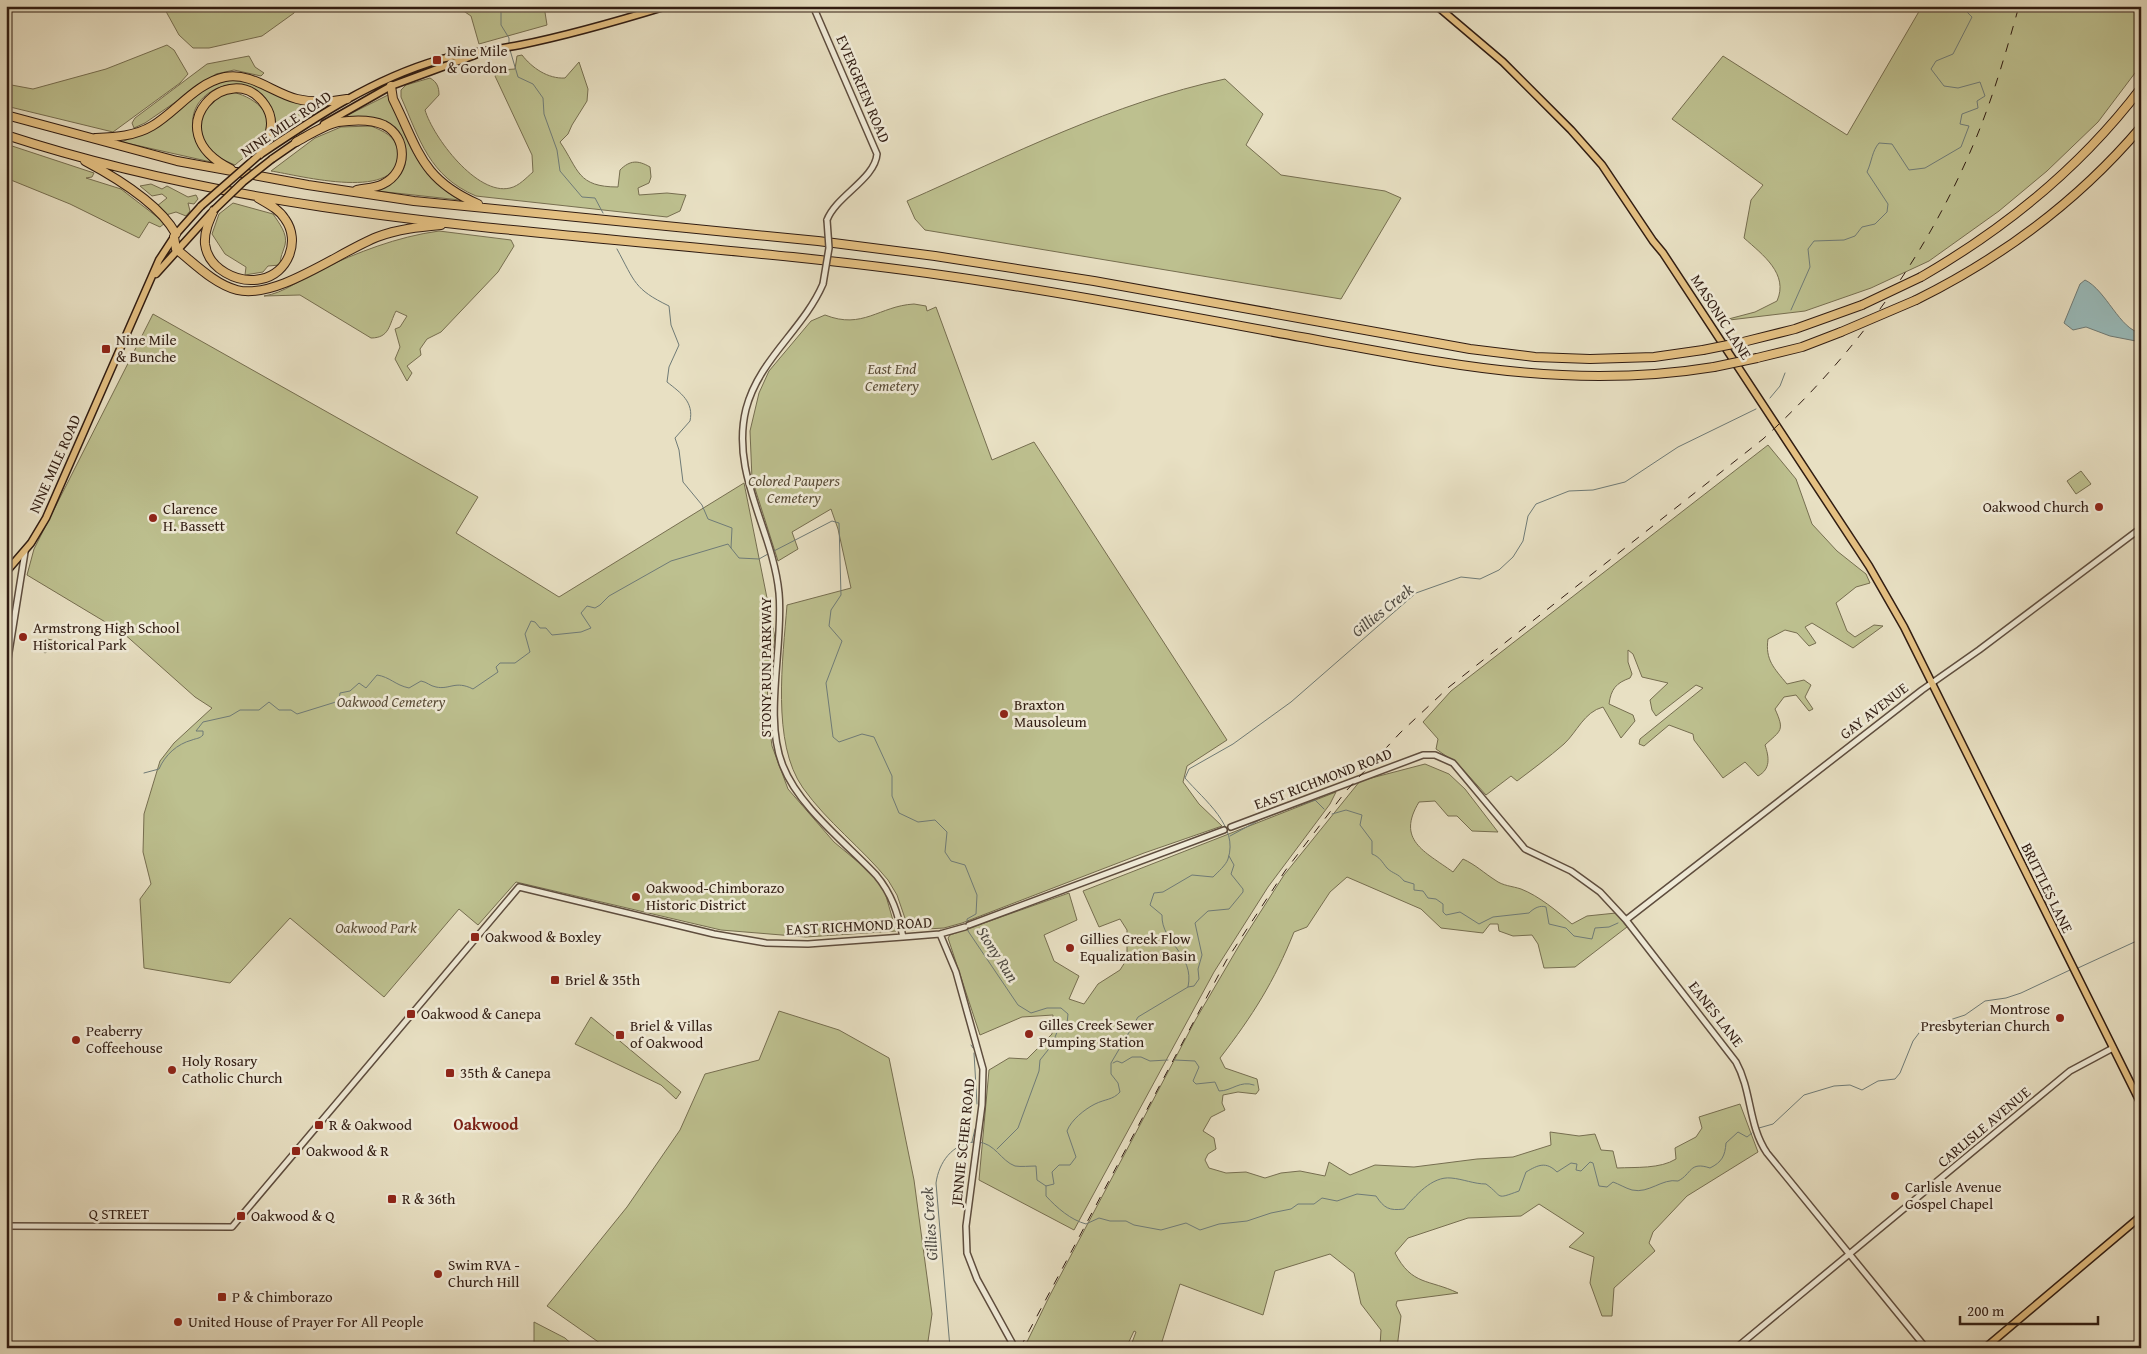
<svg xmlns="http://www.w3.org/2000/svg" width="2147" height="1354" font-family="'Gentium Book Plus',serif">
<rect width="100%" height="100%" fill="#e8e0c3"/>
<filter id="stains"><feTurbulence type="fractalNoise" baseFrequency=".004" numOctaves="4"/><feColorMatrix values="0 0 0 0 .2 0 0 0 0 .09 0 0 0 0 .02 0 0 0 .5 -.17"/></filter>
<radialGradient id="worn" r=".72"><stop offset=".6" stop-color="#630" stop-opacity="0"/><stop offset="1" stop-color="#630" stop-opacity=".3"/></radialGradient>
<path fill="#bdc08f" stroke="#766e50" d="M163,6H297L294,13L262,36L209,48H193L179,35Z
M456,6H544L547,25L479,44L471,16Z
M1919,6H2141V65L2098,122L2047,171L1999,211L1929,261L1871,288L1805,311L1721,321L1755,312L1777,301C1789,274 1763,255 1744,238L1751,200L1763,185L1672,119L1723,56L1847,135L1921,8Z
M167,45L174,50L188,74L180,83L113,132L6,106V84L33,89L106,69Z
M522,55C532,68 548,79 565,78L579,62L588,89L587,101L572,125L568,134L560,142C579,170 577,187 618,187L620,170C630,160 638,160 650,167L651,177L649,183L638,188L639,195L667,193L686,195L680,211L667,217L476,196C429,176 420,140 401,97V90L406,85L430,78C437,82 439,87 439,95L425,110C433,137 477,196 510,188C519,186 526,178 533,172L532,155L495,76L499,70L515,69L517,56Z
M249,56L255,67L264,73L261,76L234,70L216,74L145,123L134,128L132,123L135,118L207,64Z
M1225,79L1263,114L1246,145L1281,175L1385,191L1401,198L1341,299L925,230L915,219L907,201C1011,155 1113,103 1225,79Z
M224,80L246,81L330,105L269,144C272,136 275,129 275,121C273,97 247,80 224,86C184,98 185,137 211,162L122,142L163,122L207,88Z
M231,92C251,95 279,114 264,137C257,149 245,156 235,165C224,160 213,156 205,146C203,143 203,139 202,135C197,113 210,97 231,92Z
M388,95C407,138 416,176 460,200L377,191C382,184 395,183 401,174C413,155 402,126 381,120C369,116 354,118 342,118Z
M371,126C383,131 396,136 398,151C404,204 298,175 271,171L315,138L341,127Z
M6,144L94,173L92,177L86,178L121,189L165,223L160,227L149,222L139,238L70,204L6,178Z
M151,184L162,189L167,186L188,197L196,195L198,199L194,204L188,203L190,211L186,216L176,212L166,215L157,206L167,198L162,194L152,196L140,186Z
M233,203L273,214C279,223 288,234 285,245C283,252 280,257 280,265L268,266L263,272L245,275L246,267L225,254L212,234L219,214Z
M439,231L511,240L514,246L498,272L441,332L427,339L420,349L421,355L407,366L412,373L407,381L395,359L400,347L395,329L400,327L407,316L396,311C389,324 390,338 371,338L300,295L264,296C284,293 301,279 319,270C359,252 396,237 439,231Z
M914,304L926,306L927,311L936,307L992,460L1034,442L1227,740L1187,766L1183,782L1199,804L1222,826L1144,853L962,923L944,928L909,930L897,895L888,880C862,848 827,822 803,788C771,743 783,658 787,605L851,588L838,529L831,509L792,532L798,549L778,561L752,479L750,431L759,393L769,371L811,321L825,315C863,330 879,306 914,304Z
M153,314L478,497L456,533L559,597L744,483L775,638L768,675L767,710L772,746L788,789L834,842L882,882L896,931L806,937L721,930L516,882L478,925L459,909L384,997L290,918L230,983L144,968L140,899L151,884L143,852L144,814L160,761L174,743L212,708L195,697L122,632L27,575L34,549Z
M1768,445L1796,479L1812,524L1837,551L1866,574L1870,583L1856,587L1836,603L1847,631L1855,637L1874,625L1883,626L1853,648L1812,623L1805,627L1816,643L1809,646L1797,633L1785,630L1768,639C1765,660 1774,668 1787,684L1804,680L1811,685L1805,697L1813,709L1809,711L1796,695L1784,697L1775,709C1785,731 1781,730 1765,745C1769,757 1771,769 1758,776L1745,762L1723,778L1694,740L1693,734L1669,725L1644,746L1639,744L1640,739L1703,688L1696,685L1656,716L1652,710L1650,700L1668,683L1642,677L1633,654L1628,650V662L1632,674L1630,678C1616,683 1611,689 1609,704L1633,715L1635,721L1621,738L1603,707C1584,712 1577,732 1564,744C1549,757 1533,769 1517,781L1511,776L1486,795L1459,765L1436,749L1438,739L1423,722L1451,691Z
M2081,471L2091,484L2076,494L2067,481Z
M47,639L57,641L58,644L45,653L40,649L42,642Z
M1425,764L1449,774L1465,789L1498,832L1472,831L1457,816H1448L1435,801L1419,802C1396,840 1424,851 1453,872L1463,859C1476,865 1484,873 1495,880C1503,886 1512,886 1521,889C1539,896 1557,911 1572,924L1587,916L1616,913L1627,927L1575,967L1544,968L1538,944L1532,935L1513,936L1499,931L1498,924H1490L1483,933L1441,928L1421,909L1347,877L1330,892L1307,927L1294,932C1274,982 1253,1015 1220,1058L1225,1068L1257,1079L1259,1090L1256,1094L1238,1092L1223,1095L1222,1103L1225,1110L1211,1117L1203,1131L1214,1138L1216,1149L1208,1154L1205,1160L1209,1168L1226,1173L1246,1172L1265,1178L1281,1173L1300,1171L1325,1176L1329,1162L1350,1175L1375,1165L1414,1167L1477,1159L1513,1157L1551,1145L1550,1132L1579,1136L1595,1134L1601,1150L1613,1151L1617,1168C1636,1167 1660,1169 1676,1159L1675,1148L1696,1137L1702,1128L1699,1117L1740,1104L1758,1152L1687,1196L1653,1232L1649,1243L1655,1251L1614,1288L1612,1316H1602L1590,1283L1594,1257L1569,1247L1584,1233L1539,1204L1521,1216L1468,1218L1408,1238L1395,1253C1412,1286 1429,1279 1458,1293L1397,1301L1396,1305L1401,1316L1397,1348L1380,1346L1381,1330L1361,1304L1354,1273L1330,1254L1275,1271L1263,1315L1180,1284L1160,1348H1130L1136,1332L1134,1331L1126,1348H1024L1050,1295L1196,1019L1240,944L1284,875L1360,781Z
M1336,792L1330,804L1268,887L1214,972L1074,1230L979,1180L989,1070L1009,1058L1027,1059L1052,1034L1053,1015L1022,1017L980,1035L948,938L950,935L1069,893L1077,920L1044,935L1054,961L1079,976L1069,999L1084,1004L1098,984L1120,970L1127,959V930L1120,919L1099,927L1083,891Z
M779,1011L839,1030L889,1058L914,1180L932,1314L927,1348H607L547,1306L627,1207L680,1130L705,1074L759,1060Z
M591,1017L681,1092L676,1099L661,1085L575,1044Z
M534,1322L565,1338L576,1348H534Z"/>
<path fill="#9bb" stroke="#6f7b77" d="M2085,280C2106,290 2120,330 2141,333V342L2110,336L2086,327L2073,330L2064,323L2080,284Z"/>
<g fill="none" stroke-linecap="round" stroke-linejoin="round">
<path stroke="#6f7b77" stroke-width="1" d="M501,6V25L509,38V43
M510,50L518,77L533,84L543,98L544,114L557,150L560,171L582,197L595,198L603,213
M617,249C635,282 634,289 669,306L671,325L679,345L669,367L667,382C681,393 694,402 690,421L675,438L679,450L683,482L702,505L708,519L732,528L731,548L739,558L759,559L768,554
M1791,310L1810,267L1808,249L1814,241L1844,240L1855,236L1862,227L1875,224L1887,212L1888,204L1867,172C1872,161 1872,151 1879,143L1892,144L1909,170L1925,168L1961,147L1969,126L1960,124L1962,114L1978,108L1977,101L1985,96L1980,82L1958,88L1944,86L1931,69L1936,61L1953,54L1972,17L1961,6
M1770,398L1780,386L1785,373
M772,552L832,521L839,523L841,595L831,610L829,626L842,641L826,683L833,737L839,742L862,734L874,737L892,776V796L899,813L918,822L935,820L947,832L945,852L951,861L965,865L977,895L976,914L967,919L968,931L1018,1005L1031,1013L1047,1008H1061L1068,1014L1067,1024L1057,1032L1052,1045L1040,1060L1039,1071L1018,1128L997,1149
M144,773L159,769C165,755 177,744 192,740C197,738 199,739 203,735V731H196L203,722L230,716L240,710H259L269,702L279,710H291L297,714L339,701L340,693L350,691L359,683L366,688L377,675C390,677 395,685 409,688L421,681C427,682 430,686 436,687C450,690 455,680 473,689L498,672L496,667L500,663H515L530,652L525,634L531,621L535,622L540,628H546L552,635L581,632L591,628L581,613L587,606L595,608L600,605L609,596L671,561L728,544L731,548
M1332,814L1346,810L1362,815L1360,825L1372,841V854C1380,857 1382,862 1387,868C1393,874 1398,873 1404,881L1414,884V890L1423,891L1428,898L1436,899L1443,904V912L1446,915L1460,912L1479,924L1493,917L1529,913C1534,908 1540,905 1546,907L1549,924L1566,928L1574,936L1592,939L1595,928L1609,927L1618,923
M1230,836L1267,816L1315,800L1324,809
M2078,968L2141,939
M1188,987L1194,986L1199,979L1198,969L1202,955L1195,923L1208,911L1229,909L1243,892V889L1231,874L1234,865L1229,856
M971,1045L973,1048
M974,1053L977,1104
M1175,1060L1195,1061L1199,1067L1193,1081L1196,1084L1215,1082L1219,1091C1232,1091 1240,1080 1254,1085
M1113,1063L1117,1061L1122,1063L1132,1057H1141L1150,1061L1168,1060
M1759,1128L1773,1124L1804,1095L1834,1086L1850,1085L1862,1090L1878,1081L1895,1079L1900,1073L1913,1041L1922,1029L1965,1015L1985,1001L2006,998L2021,993L2070,970
M972,1142L975,1129
M978,1142C995,1143 1001,1161 1015,1166C1021,1167 1030,1166 1036,1166L1037,1180L1046,1186L1054,1184L1052,1172L1059,1165H1070L1076,1157L1067,1131C1071,1120 1085,1109 1095,1104C1105,1099 1113,1100 1120,1092L1118,1083L1111,1074V1063L1138,1017L1188,987C1195,954 1161,943 1162,915L1150,905L1154,893L1163,892L1192,875L1213,877C1218,872 1226,865 1228,859C1239,826 1204,800 1185,778L1189,769L1233,744L1291,702L1416,593L1461,577L1480,579L1499,570L1513,557L1523,541L1528,516L1536,504L1569,491L1593,490L1625,482L1678,447L1756,409
M1046,1186V1196C1057,1208 1071,1220 1086,1224L1099,1218L1110,1221H1126L1134,1225L1161,1230L1186,1223L1200,1230L1219,1224L1247,1221L1271,1213L1291,1209L1298,1204H1314L1322,1198L1337,1201L1357,1194L1376,1196C1384,1208 1389,1211 1404,1209C1415,1196 1432,1176 1451,1178C1463,1179 1474,1184 1486,1184C1504,1197 1494,1200 1519,1191L1526,1172C1538,1165 1546,1161 1557,1172L1571,1163L1577,1164L1576,1170L1581,1171L1590,1162L1593,1163L1599,1186L1607,1187L1613,1182C1619,1184 1625,1188 1632,1190C1649,1194 1662,1178 1678,1181C1692,1174 1689,1161 1710,1168C1722,1162 1725,1156 1726,1143L1738,1132L1747,1137L1752,1133
M950,1348L936,1183C939,1162 952,1144 974,1142"/>
<g stroke="#5e4d3e" stroke-width="8">
<path id="minor" d="M813,6L877,154C875,179 836,196 827,220
M823,284C803,330 759,359 746,409C730,474 773,530 779,593C784,645 763,718 783,766C799,807 846,843 876,875C892,894 898,914 903,937
M6,671L25,552
M1231,827L1423,755H1435L1453,763L1525,849L1571,871L1600,892L1626,920L1736,1062C1752,1091 1748,1125 1767,1153L1926,1348
M1626,920L1922,690L1979,650L2141,528
M969,925L1224,830
M940,934L956,972L983,1069L982,1105L966,1226L967,1253L977,1279L1015,1348
M6,1226L232,1227L519,887L714,934L766,943L808,944L903,937L940,934L965,927
M1736,1348L2070,1071L2113,1048"/>
</g>
<g stroke="#301c12" stroke-width="9">
<path id="major" d="M1437,6L1503,62L1571,130L1602,165L1653,241L1663,253L1869,566L1904,627L2141,1104
M324,124L391,86L475,55
M261,154C316,117 373,79 438,60C464,53 493,50 520,45C570,35 618,21 667,6
M272,159L298,141
M156,274L211,213
M6,572L31,543L46,518L159,260L176,234L201,206
M1985,1348L2141,1216"/>
</g>
<g stroke="#301c12" stroke-width="10">
<path id="highway" d="M391,86L393,99C419,151 421,179 478,204
M6,115L177,161L308,185L414,201L818,241L935,256L1094,281L1470,349L1535,357L1590,359L1654,357L1703,350
M6,135C308,234 630,231 941,275C1062,292 1181,315 1301,337C1444,363 1567,391 1714,367
M96,138C116,137 135,136 152,126C176,112 196,83 225,77C251,72 273,93 297,99C313,103 330,102 347,99
M296,142C309,135 324,125 338,122C352,120 371,119 384,125C408,137 408,172 383,184C375,188 366,188 357,190
M85,161C115,177 159,203 176,234
M231,169C152,130 231,55 265,105C277,122 269,139 259,155
M214,210C209,221 204,232 205,244C208,269 238,284 261,279C288,274 301,241 285,219C279,209 268,204 258,198
M174,237L176,249C194,263 214,284 237,290C276,300 339,252 377,237C398,229 419,227 441,225
M1921,277C2006,228 2081,167 2141,88
M1916,300C2001,258 2079,200 2141,127
M1743,342L1795,329L1862,305
M1757,358L1802,347L1841,332"/>
</g>
<use href="#minor" stroke="#f0ebd8" stroke-width="5"/>
<use href="#major" stroke="#e4c082" stroke-width="6"/>
<use href="#highway" stroke="#e4c082" stroke-width="8"/>
<path stroke="#301c12" stroke-width="1" stroke-dasharray="9 9" stroke-linecap="butt" d="M1020,1348L1226,961L1285,871L1346,791L1400,733L1449,687L1763,439C1854,356 1926,257 1974,143C1993,98 2006,52 2019,6"/>
<g stroke="#5e4d3e" stroke-width="8" stroke-linecap="butt">
<path id="minor-bridge" d="M823,284L829,248L827,220"/>
</g>
<g stroke="#301c12" stroke-width="9" stroke-linecap="butt">
<path id="major-bridge" d="M201,206L259,155
M214,210L243,182L272,159"/>
</g>
<g stroke="#301c12" stroke-width="10" stroke-linecap="butt">
<path id="highway-bridge" d="M1862,305L1921,277
M1841,332L1916,300
M1703,350L1743,342
M1714,367L1757,358"/>
</g>
<use href="#minor-bridge" stroke="#f0ebd8" stroke-width="5"/>
<use href="#major-bridge" stroke="#e4c082" stroke-width="6"/>
<use href="#highway-bridge" stroke="#e4c082" stroke-width="8"/>
</g>
<g fill="#8f2418" stroke="#f0ebd8" stroke-width="2">
<rect x="432" y="55" width="10" height="10" rx="2.5"/>
<rect x="101" y="344" width="10" height="10" rx="2.5"/>
<circle cx="2099" cy="507" r="5"/>
<circle cx="153" cy="518" r="5"/>
<circle cx="23" cy="637" r="5"/>
<circle cx="1004" cy="714" r="5"/>
<circle cx="636" cy="897" r="5"/>
<rect x="470" y="932" width="10" height="10" rx="2.5"/>
<circle cx="1070" cy="948" r="5"/>
<rect x="550" y="975" width="10" height="10" rx="2.5"/>
<rect x="406" y="1009" width="10" height="10" rx="2.5"/>
<circle cx="2060" cy="1018" r="5"/>
<circle cx="1029" cy="1034" r="5"/>
<rect x="615" y="1030" width="10" height="10" rx="2.5"/>
<circle cx="76" cy="1040" r="5"/>
<circle cx="172" cy="1070" r="5"/>
<rect x="445" y="1068" width="10" height="10" rx="2.5"/>
<rect x="314" y="1120" width="10" height="10" rx="2.5"/>
<rect x="291" y="1146" width="10" height="10" rx="2.5"/>
<circle cx="1895" cy="1196" r="5"/>
<rect x="387" y="1194" width="10" height="10" rx="2.5"/>
<rect x="236" y="1211" width="10" height="10" rx="2.5"/>
<circle cx="438" cy="1274" r="5"/>
<rect x="217" y="1292" width="10" height="10" rx="2.5"/>
<circle cx="178" cy="1322" r="5"/>
</g>
<g text-anchor="middle" stroke-width="5" stroke-linejoin="round" paint-order="stroke">
<g font-size="15" fill="#301c12" stroke="#f0ebd8" text-anchor="start">
<text x="447" y="56">Nine Mile<tspan x="447" dy="17">&amp; Gordon</tspan></text>
<text x="116" y="345">Nine Mile<tspan x="116" dy="17">&amp; Bunche</tspan></text>
<text x="2089" y="512" text-anchor="end">Oakwood Church</text>
<text x="163" y="514">Clarence<tspan x="163" dy="17">H. Bassett</tspan></text>
<text x="33" y="633">Armstrong High School<tspan x="33" dy="17">Historical Park</tspan></text>
<text x="1014" y="710">Braxton<tspan x="1014" dy="17">Mausoleum</tspan></text>
<text x="646" y="893">Oakwood-Chimborazo<tspan x="646" dy="17">Historic District</tspan></text>
<text x="485" y="942">Oakwood &amp; Boxley</text>
<text x="1080" y="944">Gillies Creek Flow<tspan x="1080" dy="17">Equalization Basin</tspan></text>
<text x="565" y="985">Briel &amp; 35th</text>
<text x="2050" y="1014" text-anchor="end">Montrose<tspan x="2050" dy="17">Presbyterian Church</tspan></text>
<text x="421" y="1019">Oakwood &amp; Canepa</text>
<text x="1039" y="1030">Gilles Creek Sewer<tspan x="1039" dy="17">Pumping Station</tspan></text>
<text x="630" y="1031">Briel &amp; Villas<tspan x="630" dy="17">of Oakwood</tspan></text>
<text x="86" y="1036">Peaberry<tspan x="86" dy="17">Coffeehouse</tspan></text>
<text x="182" y="1066">Holy Rosary<tspan x="182" dy="17">Catholic Church</tspan></text>
<text x="460" y="1078">35th &amp; Canepa</text>
<text x="329" y="1130">R &amp; Oakwood</text>
<text x="306" y="1156">Oakwood &amp; R</text>
<text x="1905" y="1192">Carlisle Avenue<tspan x="1905" dy="17">Gospel Chapel</tspan></text>
<text x="402" y="1204">R &amp; 36th</text>
<text x="251" y="1221">Oakwood &amp; Q</text>
<text x="448" y="1270">Swim RVA -<tspan x="448" dy="17">Church Hill</tspan></text>
<text x="232" y="1302">P &amp; Chimborazo</text>
<text x="188" y="1327">United House of Prayer For All People</text>
</g>
<g font-size="15" fill="#301c12" stroke="#f0ebd8">
<text transform="translate(863 89) rotate(67)" y="5">EVERGREEN ROAD</text>
<text transform="translate(286 124) rotate(-34)" y="5">NINE MILE ROAD</text>
<text transform="translate(1721 317) rotate(57)" y="5">MASONIC LANE</text>
<text transform="translate(55 464) rotate(-66)" y="5">NINE MILE ROAD</text>
<text transform="translate(766 667) rotate(-90)" y="5">STONY RUN PARKWAY</text>
<text transform="translate(1874 711) rotate(-38)" y="5">GAY AVENUE</text>
<text transform="translate(1323 779) rotate(-21)" y="5">EAST RICHMOND ROAD</text>
<text transform="translate(2047 888) rotate(64)" y="5">BRITTLES LANE</text>
<text transform="translate(859 926) rotate(-3)" y="5">EAST RICHMOND ROAD</text>
<text transform="translate(1716 1014) rotate(52)" y="5">EANES LANE</text>
<text transform="translate(1984 1127) rotate(-40)" y="5">CARLISLE AVENUE</text>
<text transform="translate(963 1142) rotate(-84)" y="5">JENNIE SCHER ROAD</text>
<text x="119" y="1219">Q STREET</text>
</g>
<g font-size="15" font-style="italic" fill="#5a4d38" stroke="#f0ebd8">
<text x="892" y="374">East End<tspan x="892" dy="17">Cemetery</tspan></text>
<text x="794" y="486">Colored Paupers<tspan x="794" dy="17">Cemetery</tspan></text>
<text x="391" y="707">Oakwood Cemetery</text>
<text x="376" y="933">Oakwood Park</text>
</g>
<g font-size="16" font-style="italic" fill="#504c45" stroke="#f0ebd8">
<text transform="translate(1382 610) rotate(-39)" y="6">Gillies Creek</text>
<text transform="translate(998 954) rotate(57)" y="6">Stony Run</text>
<text transform="translate(929 1224) rotate(-94)" y="6">Gillies Creek</text>
</g>
<g font-size="16" font-weight="bold" fill="#7a1f14" stroke="#f0ebd8">
<text x="486" y="1130">Oakwood</text>
</g>
</g>
<rect width="2147" height="1354" fill="none" stroke="#e8e0c3" stroke-width="25"/>
<rect x="8" y="8" width="2132" height="1339" fill="none" stroke="#301c12" stroke-width="2.5"/>
<rect x="12" y="12" width="2122" height="1329" fill="none" stroke="#301c12"/>
<path d="M1960 1316v8h138v-8" fill="none" stroke="#301c12" stroke-width="2.5"/>
<text x="1967" y="1316" font-size="15" fill="#301c12" stroke="#f0ebd8" stroke-width="4" paint-order="stroke">200 m</text>
<rect width="100%" height="100%" filter="url(#stains)"/>
<rect width="100%" height="100%" fill="url(#worn)"/>
</svg>
